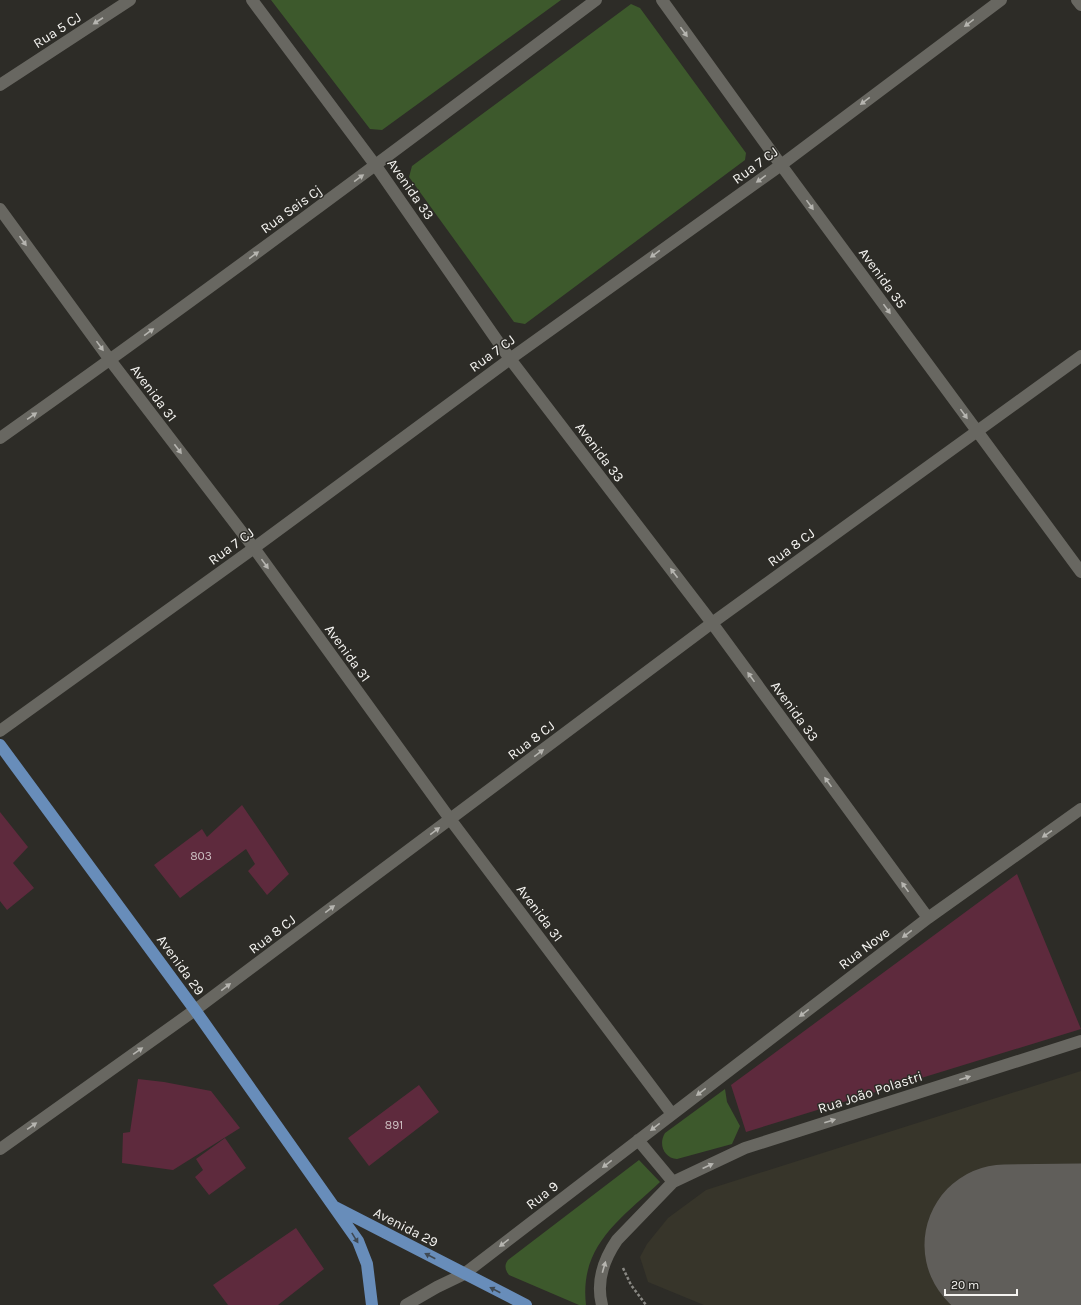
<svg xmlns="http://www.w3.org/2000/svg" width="1081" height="1305" font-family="Karla,sans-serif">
<rect width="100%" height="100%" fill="#2d2c27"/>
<path fill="#37352a" d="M1081,1071V1305H704L648,1282L640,1257L647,1244L668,1218L706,1190Z"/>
<path fill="#3d592c" d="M271,0H561L382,130L370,129Z
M631,4L640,8L746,153L745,160L525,324L514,322L409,177L412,166Z
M725,1089L727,1102L740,1126L732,1144L677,1159C664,1158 658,1144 665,1133Z
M639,1160L660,1182C621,1219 579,1245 586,1305H579L509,1275C505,1270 504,1265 508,1260Z"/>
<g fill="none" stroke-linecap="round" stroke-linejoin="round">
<path stroke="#605e5a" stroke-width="65" d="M1030,1305C1025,1269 1050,1254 1081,1245"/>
<path stroke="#605e5a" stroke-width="161" d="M1005,1245L1081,1244"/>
</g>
<path fill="#5e2a3d" d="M242,805L289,874L267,895L248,871L255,864L246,849L180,898L154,865L202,829L207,837Z
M0,812L28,847L13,863L34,888L7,910L0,901Z
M1017,874L1081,1029L746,1132L731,1085Z
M138,1079L164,1082L211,1091L240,1128L173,1170L122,1163L123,1133L130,1132Z
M419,1085L439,1112L369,1166L348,1138Z
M225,1138L246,1168L209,1195L195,1177L203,1170L196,1159Z
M296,1228L324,1269L278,1305H228L213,1285Z"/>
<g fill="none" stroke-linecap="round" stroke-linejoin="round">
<path stroke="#898883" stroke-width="2.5" stroke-dasharray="3 2" stroke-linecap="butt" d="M623,1268L631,1285L646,1305"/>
<path stroke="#686761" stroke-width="12" d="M252,0L376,166L510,359L712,623L928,918
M662,0L781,165L1081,572
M1077,0L1081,5
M0,85L130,0
M0,209L110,360L254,548L450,819L672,1114
M0,438C201,296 399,148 596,0
M0,731L254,548L510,359L781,165L1001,0
M638,1140L673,1182
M0,1149L195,1010L712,623L1081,356
M406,1305L437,1287L464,1274L928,918L1081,809
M602,1305C596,1282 604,1259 617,1240L673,1182L745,1148L1081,1041"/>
<path stroke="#688dba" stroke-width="12" d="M0,745L195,1010L358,1241L367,1264L372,1305
M335,1207L526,1305"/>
</g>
<defs><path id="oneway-solid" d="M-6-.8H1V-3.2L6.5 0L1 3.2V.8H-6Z"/></defs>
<g fill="#b6b5b0">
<use href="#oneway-solid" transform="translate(98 21) rotate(147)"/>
<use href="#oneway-solid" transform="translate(969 23) rotate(143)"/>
<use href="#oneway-solid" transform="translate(684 32) rotate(54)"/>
<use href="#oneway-solid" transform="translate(865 101) rotate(143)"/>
<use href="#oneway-solid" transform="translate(359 178) rotate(-36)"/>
<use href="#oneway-solid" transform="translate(761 179) rotate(144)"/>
<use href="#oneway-solid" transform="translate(810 205) rotate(54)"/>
<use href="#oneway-solid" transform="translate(23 241) rotate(54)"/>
<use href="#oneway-solid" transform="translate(655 254) rotate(144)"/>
<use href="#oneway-solid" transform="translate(254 255) rotate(-36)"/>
<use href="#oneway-solid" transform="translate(887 309) rotate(54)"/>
<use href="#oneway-solid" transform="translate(149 332) rotate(-36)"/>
<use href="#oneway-solid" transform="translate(100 346) rotate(54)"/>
<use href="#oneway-solid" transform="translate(964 414) rotate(54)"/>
<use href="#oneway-solid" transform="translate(32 416) rotate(-35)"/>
<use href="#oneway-solid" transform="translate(178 449) rotate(53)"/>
<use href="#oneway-solid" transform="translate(265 564) rotate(54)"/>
<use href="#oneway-solid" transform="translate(674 573) rotate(-127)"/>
<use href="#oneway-solid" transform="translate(751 677) rotate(-126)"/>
<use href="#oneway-solid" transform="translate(539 753) rotate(-37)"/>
<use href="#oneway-solid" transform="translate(828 782) rotate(-126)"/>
<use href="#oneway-solid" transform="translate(435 831) rotate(-37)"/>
<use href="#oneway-solid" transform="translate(1047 834) rotate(145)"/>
<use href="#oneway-solid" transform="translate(905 887) rotate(-126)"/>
<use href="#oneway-solid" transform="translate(330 909) rotate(-37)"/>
<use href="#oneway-solid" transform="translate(907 934) rotate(143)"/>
<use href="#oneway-solid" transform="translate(226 987) rotate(-37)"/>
<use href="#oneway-solid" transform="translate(804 1013) rotate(143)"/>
<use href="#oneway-solid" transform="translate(138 1051) rotate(-35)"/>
<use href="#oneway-solid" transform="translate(965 1078) rotate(-18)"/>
<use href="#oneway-solid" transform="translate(701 1092) rotate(143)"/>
<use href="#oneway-solid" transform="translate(830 1121) rotate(-18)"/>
<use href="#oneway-solid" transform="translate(32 1126) rotate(-35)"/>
<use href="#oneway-solid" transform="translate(655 1127) rotate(142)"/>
<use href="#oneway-solid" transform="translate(607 1164) rotate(142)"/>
<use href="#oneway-solid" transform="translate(708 1166) rotate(-25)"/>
<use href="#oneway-solid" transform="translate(504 1243) rotate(142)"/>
<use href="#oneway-solid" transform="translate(604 1267) rotate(-74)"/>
</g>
<g fill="#3f4953">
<use href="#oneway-solid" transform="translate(355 1238) rotate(58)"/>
<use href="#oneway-solid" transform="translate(430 1256) rotate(-153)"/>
<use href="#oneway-solid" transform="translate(495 1290) rotate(-153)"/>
</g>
<g text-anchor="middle" stroke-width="3" stroke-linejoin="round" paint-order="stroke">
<g font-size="12" fill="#cfc2c4">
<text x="201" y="860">803</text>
<text x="394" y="1129">891</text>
</g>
<g font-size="14" fill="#f5f4f1" stroke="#2d2c27">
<text transform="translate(57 30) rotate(-33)" y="5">Rua 5 CJ</text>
<text transform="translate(755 165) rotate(-36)" y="5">Rua 7 CJ</text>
<text transform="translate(411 189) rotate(55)" y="5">Avenida 33</text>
<text transform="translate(291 209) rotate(-36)" y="5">Rua Seis Cj</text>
<text transform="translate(883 278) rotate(54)" y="5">Avenida 35</text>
<text transform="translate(492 353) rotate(-36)" y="5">Rua 7 CJ</text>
<text transform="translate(154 393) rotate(53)" y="5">Avenida 31</text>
<text transform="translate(600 452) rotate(53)" y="5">Avenida 33</text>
<text transform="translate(231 546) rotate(-36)" y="5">Rua 7 CJ</text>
<text transform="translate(791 547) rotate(-36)" y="5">Rua 8 CJ</text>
<text transform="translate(348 653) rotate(54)" y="5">Avenida 31</text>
<text transform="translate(795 711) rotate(54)" y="5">Avenida 33</text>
<text transform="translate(531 740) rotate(-37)" y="5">Rua 8 CJ</text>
<text transform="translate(540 913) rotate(53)" y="5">Avenida 31</text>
<text transform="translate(272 934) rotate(-37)" y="5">Rua 8 CJ</text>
<text transform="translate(864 948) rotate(-37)" y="5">Rua Nove</text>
<text transform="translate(181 965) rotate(54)" y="5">Avenida 29</text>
<text transform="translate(870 1092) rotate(-18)" y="5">Rua João Polastri</text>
<text transform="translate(542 1195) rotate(-38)" y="5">Rua 9</text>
<text transform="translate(406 1227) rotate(27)" y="5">Avenida 29</text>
</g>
</g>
<path d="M945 1289v6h72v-6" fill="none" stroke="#f5f4f1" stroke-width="2"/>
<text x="951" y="1289" font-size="12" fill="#f5f4f1" stroke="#2d2c27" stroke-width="3" paint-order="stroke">20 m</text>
</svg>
